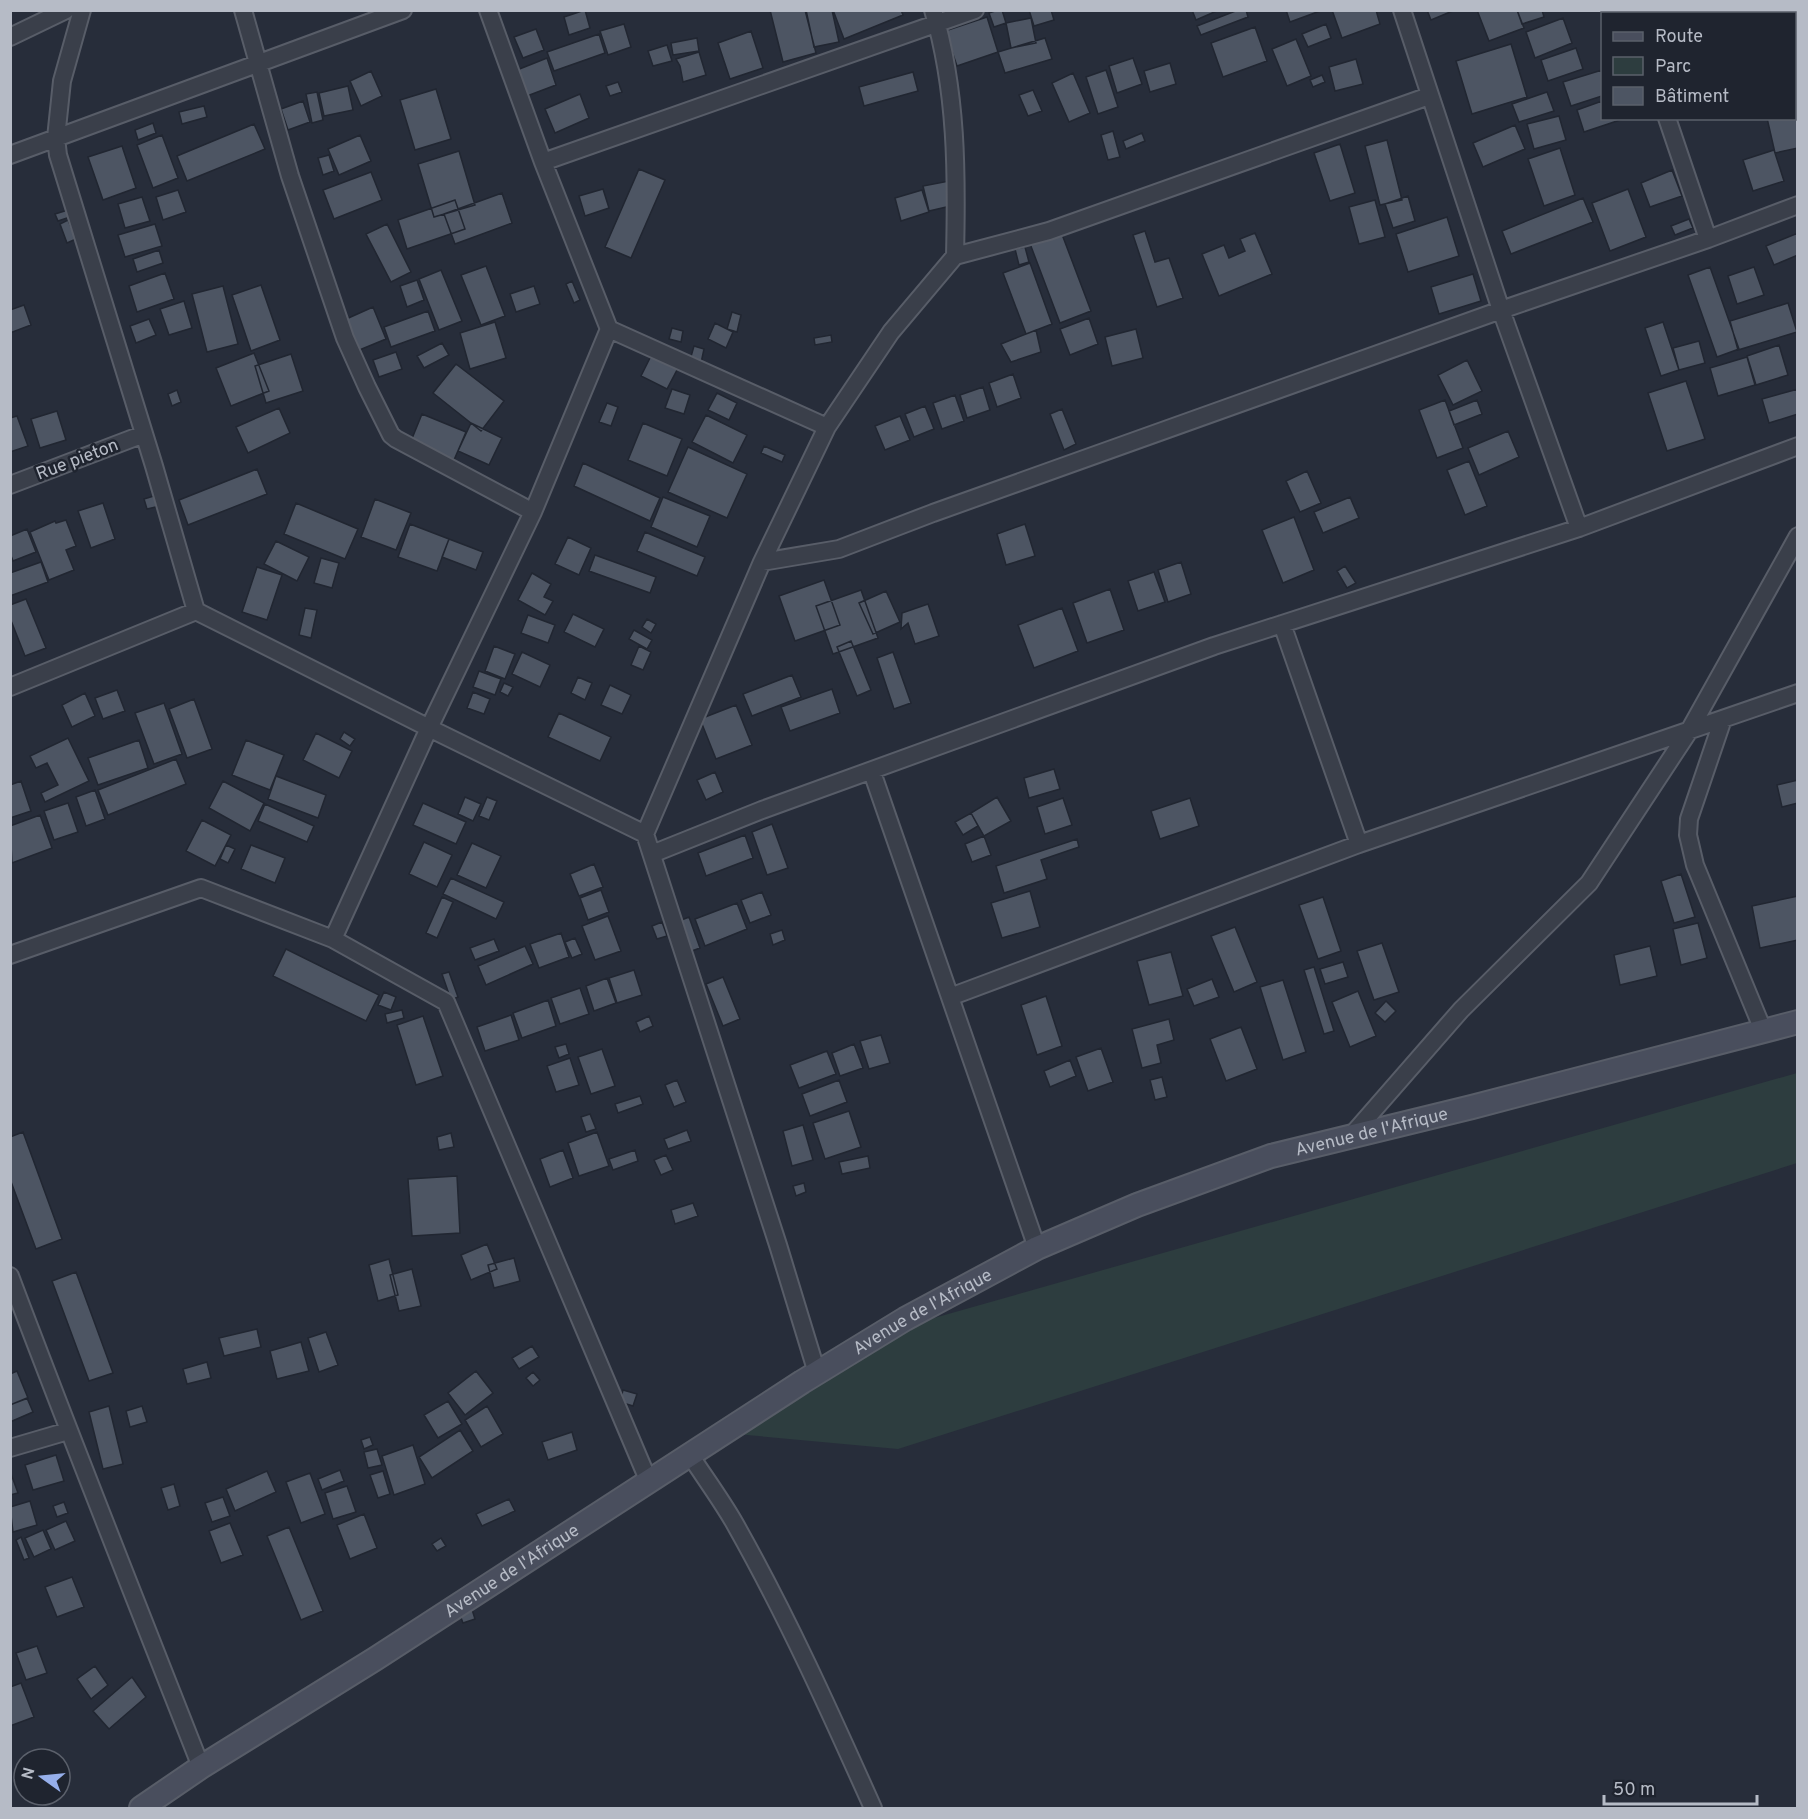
<svg xmlns="http://www.w3.org/2000/svg" width="1808" height="1819" font-family="Overpass,sans-serif">
<rect width="100%" height="100%" fill="#272d3a"/>
<path fill="#2d3d3f" d="M1797,1073V1163L898,1449L714,1432L920,1322Z"/>
<path fill="#4d5563" stroke="#212631" stroke-width="1.5" d="M585,10L590,28L569,35L564,17Z
M770,10H805L816,53L783,62Z
M806,10H832L839,42L814,47Z
M833,10H901L903,15L844,39Z
M998,10H1002L1006,23L994,27L989,13Z
M1029,10H1051L1054,20L1034,26Z
M1192,10H1219L1196,20Z
M1238,10H1246L1248,17L1201,35L1197,26Z
M1286,10H1320V11L1290,22Z
M1332,10H1376L1380,24L1342,38Z
M1427,10H1455L1431,20Z
M1477,10H1517L1524,28L1489,41Z
M1517,10H1542L1544,17L1522,24Z
M987,17L998,52L957,66L945,31Z
M1031,18L1036,43L1011,48L1006,23Z
M1563,18L1572,43L1535,58L1526,32Z
M624,24L631,47L608,55L600,31Z
M1326,24L1331,38L1308,47L1302,34Z
M1255,27L1267,61L1223,77L1211,43Z
M536,29L544,50L523,58L514,37Z
M751,31L763,68L730,79L718,43Z
M599,34L605,53L554,71L547,52Z
M697,38L699,51L673,55L671,43Z
M1045,38L1052,59L1005,73L998,52Z
M1296,39L1311,76L1287,86L1272,49Z
M1511,44L1527,97L1472,114L1456,61Z
M667,45L672,61L653,66L648,51Z
M1798,45V80L1794,81V46Z
M1576,48L1583,69L1548,81L1541,60Z
M699,52L706,75L683,82L680,66L676,59Z
M547,58L556,85L527,96L517,70Z
M1133,58L1142,84L1117,93L1109,66Z
M1356,59L1363,84L1335,91L1329,67Z
M1170,63L1176,84L1150,92L1144,71Z
M1106,70L1118,107L1098,114L1086,77Z
M1602,70V96L1571,106L1563,82Z
M371,71L382,96L361,106L350,81Z
M913,72L918,91L864,106L859,87Z
M1073,73L1090,113L1069,122L1052,83Z
M1322,75L1325,82L1313,87L1310,80Z
M618,82L622,92L610,96L606,86Z
M348,86L353,110L324,116L319,93Z
M436,89L451,139L415,150L400,100Z
M1033,90L1042,111L1028,116L1019,95Z
M317,92L323,120L312,123L306,94Z
M1547,92L1554,111L1519,122L1512,104Z
M580,94L589,118L555,133L545,109Z
M1798,98V148L1775,153L1767,118H1794V99Z
M303,101L310,122L288,130L281,109Z
M1602,101V118H1626L1584,132L1577,110Z
M204,106L207,117L182,124L179,112Z
M1559,116L1566,140L1534,149L1527,124Z
M153,123L156,133L138,140L135,130Z
M254,124L265,149L187,181L177,156Z
M1515,125L1525,149L1483,167L1473,143Z
M1113,131L1120,157L1108,160L1101,135Z
M1142,133L1145,141L1126,149L1123,141Z
M162,135L178,178L153,188L137,145Z
M360,135L371,161L339,175L328,149Z
M1387,140L1402,200L1380,205L1365,146Z
M1340,144L1355,193L1330,201L1314,153Z
M122,146L136,188L103,200L88,157Z
M1560,148L1575,195L1544,206L1528,159Z
M1774,150L1784,181L1753,191L1743,160Z
M459,151L475,205L434,217L418,164Z
M329,155L334,171L323,175L318,158Z
M639,169L665,180L631,258L605,247Z
M1672,170L1682,196L1650,207L1641,183Z
M371,172L382,200L334,219L323,190Z
M949,181L955,205L929,211L923,186Z
M603,189L609,208L585,216L579,196Z
M1628,189L1646,237L1610,251L1592,203Z
M178,190L186,212L163,220L156,197Z
M922,190L929,212L901,221L895,198Z
M502,193L512,223L455,244L444,214Z
M1408,196L1415,221L1393,228L1385,204Z
M142,197L150,221L125,228L118,204Z
M1583,198L1593,222L1511,254L1502,231Z
M455,200L465,229L407,249L398,220Z
M1375,200L1385,237L1359,244L1349,207Z
M71,209L73,216L58,221L55,214Z
M1447,217L1459,256L1408,272L1396,234Z
M1689,219L1693,228L1675,235L1671,226Z
M68,220L76,239L67,243L60,224Z
M155,224L162,246L125,257L118,235Z
M387,224L411,272L391,282L366,234Z
M1060,229L1091,311L1060,323L1029,241Z
M1145,231L1155,262L1169,258L1183,298L1157,307L1133,235Z
M1255,233L1272,274L1219,296L1202,254L1224,245L1229,258L1245,251L1240,239Z
M1798,233V255L1774,265L1766,246Z
M1025,247L1029,262L1019,265L1015,249Z
M159,250L163,263L137,272L133,259Z
M1030,263L1052,324L1026,334L1003,273Z
M486,266L505,316L481,325L461,275Z
M1710,267L1739,349L1717,357L1688,275Z
M1754,267L1764,295L1737,304L1728,276Z
M441,270L462,321L439,330L419,279Z
M165,273L174,299L137,312L129,286Z
M1473,274L1481,301L1439,314L1431,287Z
M417,280L424,300L407,307L400,286Z
M572,281L580,300L574,303L566,284Z
M261,285L280,340L251,351L232,295Z
M223,286L238,344L207,352L192,294Z
M534,286L540,304L516,312L510,294Z
M184,301L192,328L169,335L160,309Z
M1788,303L1797,332L1738,350L1730,321Z
M24,305L31,325L10,333V310Z
M373,307L386,339L357,351L344,320Z
M428,311L435,331L391,347L384,327Z
M732,312L741,315L737,332L727,329Z
M1089,318L1098,344L1070,355L1060,329Z
M149,319L156,335L136,343L130,326Z
M495,322L506,358L470,369L460,333Z
M1663,322L1679,370L1661,376L1645,328Z
M715,323L733,332L726,348L708,339Z
M672,328L683,331L681,342L669,339Z
M1136,329L1143,358L1112,366L1105,337Z
M1036,330L1041,352L1011,362L1001,344Z
M831,335L832,342L815,345L814,338Z
M1699,341L1705,363L1679,370L1673,348Z
M442,343L449,355L424,368L417,356Z
M1779,345L1788,375L1756,385L1747,356Z
M694,346L704,349L701,363L690,360Z
M396,352L402,369L379,377L373,360Z
M254,353L269,391L231,406L216,368Z
M291,354L303,391L266,403L255,366Z
M652,354L678,368L667,389L641,376Z
M1747,357L1755,385L1718,396L1710,368Z
M1467,360L1482,391L1453,405L1438,375Z
M456,364L504,401L481,431L433,393Z
M1013,374L1021,398L997,407L989,383Z
M1686,381L1705,439L1667,451L1648,393Z
M983,387L990,410L967,418L960,395Z
M672,389L690,395L684,414L665,408Z
M1798,389V414L1769,423L1762,399Z
M177,390L181,402L172,406L168,394Z
M717,393L737,403L729,420L708,410Z
M955,395L964,421L942,429L933,403Z
M1445,400L1463,448L1437,458L1419,410Z
M1477,400L1482,414L1454,425L1449,411Z
M607,403L618,407L611,426L599,422Z
M925,406L934,429L914,437L905,414Z
M279,408L290,433L248,453L236,427Z
M1062,409L1076,444L1064,450L1050,414Z
M57,411L66,440L40,448L31,419Z
M422,414L466,432L454,460L411,441Z
M706,415L747,435L733,463L692,442Z
M17,416L28,446L10,452V418Z
M900,416L910,440L885,450L875,426Z
M471,423L502,438L489,465L458,451Z
M643,423L682,439L667,476L628,460Z
M1508,431L1519,457L1479,475L1468,448Z
M764,446L785,455L782,462L761,453Z
M688,447L747,474L727,518L668,492Z
M1469,461L1487,506L1465,515L1447,470Z
M583,463L660,498L650,521L574,486Z
M257,469L267,494L188,525L179,500Z
M1307,471L1321,503L1300,512L1286,481Z
M157,495L160,506L147,509L144,499Z
M663,497L710,516L697,547L651,527Z
M1350,497L1359,518L1323,533L1314,512Z
M375,499L411,513L396,550L361,537Z
M103,503L115,539L91,548L78,511Z
M296,503L358,529L345,559L284,534Z
M1294,517L1314,570L1283,583L1262,530Z
M66,520L76,546L66,550L74,570L49,580L30,532L55,521L56,523Z
M410,524L449,539L437,571L398,557Z
M1025,524L1035,556L1006,565L997,534Z
M27,529L36,552L13,561L10,553V536Z
M645,532L705,557L697,576L637,551Z
M568,537L591,548L579,575L555,564Z
M449,539L483,552L476,570L442,557Z
M276,541L309,557L297,581L264,564Z
M595,555L656,577L650,593L589,571Z
M321,558L339,563L332,588L314,583Z
M41,562L48,582L10,596V573Z
M1181,562L1191,594L1168,602L1158,570Z
M1345,566L1356,583L1347,588L1337,571Z
M257,567L282,575L267,620L242,612Z
M1154,572L1165,602L1138,611L1128,581Z
M532,573L551,584L544,597L553,601L545,615L518,600Z
M824,580L840,625L795,641L779,596Z
M1110,589L1124,630L1087,643L1073,603Z
M861,590L878,638L833,654L816,606Z
M886,591L900,622L873,634L859,603Z
M26,599L46,648L25,656L10,618V605Z
M928,604L939,636L915,644L908,623L901,629L902,613Z
M305,608L317,610L311,638L299,635Z
M1062,608L1078,651L1034,668L1018,625Z
M573,614L604,629L595,647L564,632Z
M528,615L555,625L548,643L521,633Z
M647,619L656,624L651,633L642,627Z
M634,630L652,640L647,649L629,639Z
M851,641L871,690L857,696L837,647Z
M494,646L515,654L505,679L485,671Z
M639,646L651,652L643,670L631,665Z
M522,652L550,665L540,687L512,674Z
M893,652L911,703L894,709L877,658Z
M479,671L501,679L495,695L473,687Z
M792,675L801,697L752,716L743,694Z
M578,677L592,683L585,700L571,693Z
M504,683L513,687L508,696L500,692Z
M610,685L631,695L622,714L601,705Z
M832,689L840,713L790,731L781,707Z
M117,690L125,711L103,719L95,698Z
M473,692L490,699L484,714L467,708Z
M85,693L95,716L72,727L62,705Z
M194,699L212,749L187,758L169,709Z
M164,703L182,754L154,764L135,713Z
M736,705L752,745L716,759L700,719Z
M559,713L611,737L600,761L548,737Z
M344,732L355,739L350,746L340,739Z
M316,733L352,751L339,778L303,760Z
M68,738L89,781L45,802L41,793L58,785L47,763L36,768L30,756Z
M139,740L148,768L98,785L88,758Z
M246,740L284,755L270,790L232,775Z
M176,759L186,784L108,815L98,790Z
M1054,769L1060,789L1029,798L1024,778Z
M715,772L723,792L706,800L697,780Z
M276,776L326,795L318,818L268,799Z
M1798,780V803L1782,807L1777,785Z
M21,781L31,811L10,818V785Z
M223,781L264,803L250,831L209,808Z
M95,790L105,819L86,826L76,797Z
M465,797L481,804L473,821L458,814Z
M487,797L497,801L489,820L479,816Z
M997,797L1011,821L984,836L971,813Z
M1063,798L1072,825L1045,834L1037,807Z
M1190,798L1199,826L1160,839L1151,811Z
M68,803L78,832L54,840L44,811Z
M423,803L466,822L456,844L413,825Z
M265,804L314,826L307,842L258,821Z
M971,813L978,826L963,835L955,822Z
M40,815L52,848L12,863L10,826Z
M202,820L231,835L215,866L186,851Z
M772,824L788,868L767,875L752,832Z
M745,835L753,858L706,876L698,853Z
M984,836L991,855L972,862L965,844Z
M1077,839L1079,847L1041,860L1047,879L1004,893L996,866Z
M424,842L452,855L437,887L409,874Z
M472,843L501,856L486,888L457,875Z
M226,845L235,849L228,863L220,859Z
M251,845L285,858L275,883L241,869Z
M594,864L603,887L579,896L570,874Z
M1681,874L1695,917L1674,923L1661,881Z
M451,878L504,902L496,919L443,894Z
M601,890L609,912L588,920L580,898Z
M1030,891L1040,927L1002,938L991,903Z
M762,892L771,915L750,923L741,900Z
M1798,896V940L1760,948L1752,906Z
M442,897L453,902L437,938L426,933Z
M1323,897L1341,951L1318,959L1299,905Z
M737,903L747,929L705,946L695,919Z
M608,916L621,951L595,960L582,926Z
M689,917L700,948L689,952L679,921Z
M662,922L667,936L657,939L652,926Z
M1698,923L1707,958L1681,965L1673,929Z
M1235,927L1257,982L1234,992L1211,936Z
M782,930L785,940L773,945L770,934Z
M561,933L569,957L539,968L530,944Z
M575,938L582,954L572,958L565,942Z
M494,939L499,951L475,960L470,948Z
M1382,943L1399,992L1374,1000L1357,951Z
M525,946L533,964L486,985L478,966Z
M1650,946L1657,976L1620,985L1614,955Z
M286,949L379,995L366,1021L273,976Z
M1171,952L1183,996L1149,1005L1137,961Z
M1343,962L1348,977L1325,984L1320,969Z
M1314,967L1334,1031L1324,1034L1304,970Z
M634,970L642,995L617,1003L609,978Z
M449,972L458,997L451,1000L442,974Z
M723,977L740,1019L723,1026L706,984Z
M607,978L616,1003L594,1011L586,986Z
M1212,979L1219,997L1194,1006L1187,989Z
M1283,980L1306,1052L1283,1060L1260,987Z
M580,988L589,1014L560,1024L551,998Z
M1358,991L1376,1036L1350,1047L1332,1002Z
M384,992L396,997L391,1010L378,1005Z
M1046,996L1062,1046L1037,1055L1021,1005Z
M548,1000L556,1026L522,1038L513,1013Z
M1386,1001L1396,1011L1385,1022L1375,1013Z
M402,1010L404,1018L387,1023L385,1014Z
M511,1015L519,1040L485,1051L477,1027Z
M423,1016L443,1076L416,1085L397,1025Z
M649,1016L653,1026L640,1032L636,1022Z
M1169,1019L1174,1040L1157,1045L1161,1063L1142,1068L1132,1029Z
M1241,1027L1257,1069L1226,1081L1210,1039Z
M881,1035L890,1063L869,1069L860,1041Z
M566,1044L569,1054L559,1058L555,1047Z
M854,1044L863,1068L840,1076L832,1053Z
M1101,1048L1113,1082L1088,1091L1076,1057Z
M602,1049L615,1086L591,1094L578,1057Z
M827,1051L836,1074L799,1088L790,1065Z
M570,1058L579,1085L556,1092L547,1066Z
M1070,1060L1076,1076L1050,1087L1044,1071Z
M1162,1077L1167,1097L1155,1100L1150,1080Z
M677,1080L686,1102L674,1107L665,1085Z
M839,1080L847,1102L810,1116L802,1094Z
M640,1096L643,1104L618,1113L615,1104Z
M849,1111L861,1147L825,1159L813,1123Z
M590,1114L596,1129L586,1132L581,1117Z
M803,1125L813,1160L792,1166L783,1131Z
M687,1130L691,1141L668,1149L664,1139Z
M23,1132L62,1239L36,1249L10,1179V1137Z
M597,1132L609,1166L579,1176L568,1143Z
M451,1133L454,1147L439,1150L437,1137Z
M563,1150L573,1178L550,1187L540,1159Z
M635,1150L638,1161L613,1170L609,1159Z
M666,1155L673,1170L661,1175L654,1160Z
M868,1156L870,1168L842,1174L839,1162Z
M457,1176L460,1233L412,1236L408,1179Z
M804,1183L806,1192L796,1196L793,1186Z
M693,1203L698,1216L675,1224L671,1210Z
M487,1244L497,1269L471,1280L461,1255Z
M514,1258L520,1281L494,1288L488,1265Z
M389,1259L398,1295L378,1301L369,1265Z
M412,1269L421,1306L399,1311L390,1275Z
M76,1272L113,1373L89,1381L52,1281Z
M257,1329L261,1347L224,1356L219,1338Z
M326,1332L338,1365L319,1372L308,1338Z
M301,1342L309,1371L277,1379L270,1351Z
M532,1346L539,1357L519,1369L512,1358Z
M207,1362L211,1378L187,1384L183,1369Z
M17,1371L28,1398L10,1405V1374Z
M476,1371L493,1393L465,1415L448,1393Z
M533,1372L540,1380L533,1386L526,1378Z
M623,1390L637,1394L633,1406L620,1402Z
M27,1398L33,1412L10,1422V1405Z
M448,1401L462,1424L438,1438L424,1415Z
M109,1406L123,1464L103,1469L89,1412Z
M142,1406L147,1422L130,1427L126,1411Z
M487,1406L503,1434L481,1447L465,1420Z
M460,1430L473,1451L432,1478L419,1457Z
M572,1432L577,1450L548,1460L542,1442Z
M370,1437L373,1445L364,1449L361,1440Z
M413,1445L425,1484L394,1495L382,1456Z
M377,1449L382,1465L368,1468L364,1452Z
M56,1455L64,1481L33,1490L25,1465Z
M340,1470L344,1481L322,1490L318,1479Z
M10,1471L18,1493L10,1495Z
M267,1471L276,1492L235,1511L226,1489Z
M383,1471L390,1494L378,1498L370,1475Z
M310,1473L325,1514L301,1523L286,1482Z
M174,1484L180,1506L168,1510L161,1488Z
M347,1486L356,1512L333,1519L325,1493Z
M223,1497L230,1516L212,1522L205,1503Z
M509,1499L515,1511L482,1526L476,1514Z
M30,1501L37,1525L13,1532L10,1507Z
M64,1502L68,1513L57,1517L53,1506Z
M364,1514L377,1548L350,1559L337,1525Z
M66,1521L75,1541L55,1550L46,1530Z
M230,1523L243,1555L221,1563L209,1531Z
M289,1527L323,1611L301,1620L267,1536Z
M43,1530L51,1549L34,1557L25,1538Z
M21,1537L29,1558L24,1560L16,1540Z
M441,1538L446,1546L437,1551L432,1544Z
M72,1577L84,1607L57,1617L45,1587Z
M470,1603L475,1619L463,1623L457,1607Z
M37,1646L47,1673L26,1680L16,1653Z
M95,1666L108,1685L91,1699L77,1679Z
M132,1677L146,1697L109,1729L93,1711Z
M21,1683L34,1717L10,1726V1687Z"/>
<g fill="none" stroke-linecap="round" stroke-linejoin="round">
<g stroke="#585d68" stroke-width="20">
<path id="street" d="M82,10L62,81L56,138L58,155L154,466L196,611L429,728L645,834
M243,10L290,176L345,338L367,387L391,435L396,439L533,512
M488,10L543,162L609,329L827,427
M933,10C957,91 957,174 955,256
M1402,10L1501,310L1579,528
M1630,10L1631,14
M1656,14L1664,10
M10,37L66,10
M1667,118L1708,239
M10,155L403,10
M543,162L975,10
M10,485L144,434
M762,562L839,549L933,513L1501,310L1708,239L1798,205
M1282,624L1359,844
M10,687L196,611
M1723,719L1689,819L1688,835L1695,865L1763,1030
M872,772L1037,1248
M652,854L762,810L1214,646L1579,528L1798,446
M333,939L429,728L533,512L609,329
M10,955L201,888L333,939L446,1002L649,1482
M950,997L1359,844L1798,693
M1351,1136L1461,1010L1589,883L1689,731L1798,536
M10,1276C72,1441 137,1604 201,1767
M817,1373L778,1245L645,834L762,562L827,427L891,332L955,256L1049,231L1429,96
M10,1448L68,1431
M690,1455C705,1478 722,1501 735,1524C787,1616 830,1712 873,1808"/>
</g>
<g stroke="#585d68" stroke-width="26">
<g id="secondary">
<path id="s1" d="M141,1808L201,1767L375,1659L802,1382L905,1319L1037,1248L1137,1205L1271,1156L1472,1107L1798,1022"/>
</g>
</g>
<use href="#street" stroke="#3a3f4a" stroke-width="16"/>
<use href="#secondary" stroke="#494e5d" stroke-width="22"/>
</g>
<g text-anchor="middle" stroke-width="5" stroke-linejoin="round" paint-order="stroke">
<g font-size="18" fill="#b6bbc6" stroke="#1f242f">
<text transform="translate(77 459) rotate(-21)" y="6">Rue pieton</text>
<text dy="6" stroke="none"><textPath href="#s1" startOffset="1412">Avenue de l'Afrique</textPath></text>
<text dy="6" stroke="none"><textPath href="#s1" startOffset="926">Avenue de l'Afrique</textPath></text>
<text dy="6" stroke="none"><textPath href="#s1" startOffset="440">Avenue de l'Afrique</textPath></text>
</g>
</g>
<rect width="1808" height="1819" fill="none" stroke="#b6bbc6" stroke-width="24"/>
<rect x="1601" y="12" width="195" height="108" fill="#1f242f" stroke="#5b606b" stroke-width="1.5"/>
<rect x="1613" y="32" width="30" height="9" fill="#494e5d" stroke="#5b606b" stroke-width="1.5"/>
<text x="1655" y="42" font-size="18" fill="#b6bbc6">Route</text>
<rect x="1613" y="57" width="30" height="18" fill="#2d3d3f" stroke="#5b606b" stroke-width="1.5"/>
<text x="1655" y="72" font-size="18" fill="#b6bbc6">Parc</text>
<rect x="1613" y="87" width="30" height="18" fill="#4d5563" stroke="#5b606b" stroke-width="1.5"/>
<text x="1655" y="102" font-size="18" fill="#b6bbc6">Bâtiment</text>
<g transform="translate(42 1777) rotate(285)"><circle r="28" fill="#1f242f" stroke="#5b606b" stroke-width="1.5"/>
<path d="M0-4.5L10 22L0 15L-10 22Z" fill="#96afea"/>
<text y="-9" font-size="16" font-weight="bold" text-anchor="middle" fill="#b6bbc6">N</text>
</g>
<path d="M1604 1795v9h153v-9" fill="none" stroke="#b6bbc6" stroke-width="3"/>
<text x="1613" y="1795" font-size="18" fill="#b6bbc6" stroke="#1f242f" stroke-width="4.5" paint-order="stroke">50 m</text>
</svg>
